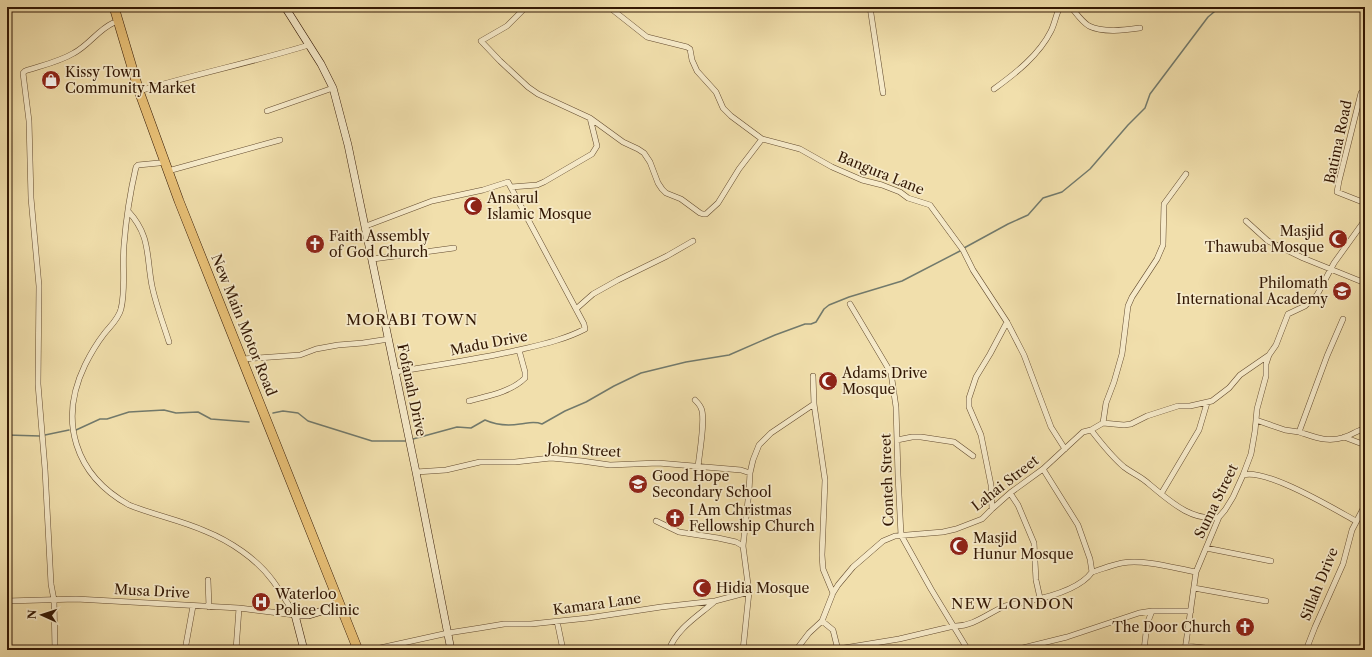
<svg xmlns="http://www.w3.org/2000/svg" width="1372" height="657" font-family="'Libre Caslon Text',serif">
<rect width="100%" height="100%" fill="#f1dfac"/>
<filter id="stains"><feTurbulence type="fractalNoise" baseFrequency=".005" numOctaves="4"/><feColorMatrix values="0 0 0 0 .2 0 0 0 0 .09 0 0 0 0 .02 0 0 0 .5 -.17"/></filter>
<radialGradient id="worn" r=".72"><stop offset=".6" stop-color="#630" stop-opacity="0"/><stop offset="1" stop-color="#630" stop-opacity=".3"/></radialGradient>
<g fill="none" stroke-linecap="round" stroke-linejoin="round">
<path stroke="#727a6c" stroke-width="1.5" d="M964,248L1008,224L1028,215L1043,198L1062,192L1090,169L1128,125L1145,108L1150,94L1208,17L1220,7
M273,413L283,411L298,413L308,421L372,441H405
M76,430L100,419H107L129,412L164,410L176,413L198,412L211,419L249,422
M7,435L40,436
M45,435L69,430
M413,439L457,427L471,428L485,420C496,425 508,426 520,424C529,423 534,421 542,424L565,411L586,402L614,386L641,373L686,362L729,355L775,335L805,324H811L816,322L824,309L829,305L849,297L902,281L960,251"/>
<g stroke="#624a2e" stroke-width="6">
<path id="street" d="M526,7L507,26L481,41L500,61L528,87L538,94L590,118L623,142L638,149L644,153L650,162L658,183L662,189L666,193L681,199L700,213L703,214H706L718,203L739,169L762,139
M609,7L647,37L687,47L690,49L692,60L697,71L716,92L723,108L731,116L762,139L800,149L832,167L862,180L882,185L900,192L908,198L930,205L963,250L973,270L1007,322L1024,355L1051,427L1065,449
M870,7L883,93
M1071,7C1076,13 1082,22 1089,26C1103,33 1125,30 1140,28
M994,89C1016,73 1039,55 1051,31C1055,23 1056,14 1060,7
M139,91C196,74 253,62 309,45
M1361,93L1339,181L1337,192L1365,203
M267,111L333,88
M159,163L138,165L136,167C130,193 126,219 124,245C122,267 126,288 121,309C118,320 110,326 104,334C97,343 90,355 85,365C58,421 75,475 129,505C154,515 180,520 205,531C230,541 257,559 273,581C281,592 288,604 295,615
M168,171L280,140
M511,187L537,185L544,182L592,154L597,146L590,118
M128,211C151,236 146,255 152,286C156,305 163,323 169,342
M1246,221L1268,241L1303,258L1365,283
M366,226L432,201L483,190L508,182L584,324L585,329C566,339 544,344 523,349C481,359 438,365 395,372
M373,259L454,248
M850,304L891,373L896,407L898,475L901,535L931,589L968,650
M576,309L593,294L618,280L667,256L693,241
M243,359L300,355L316,349L338,345L363,343L389,339
M813,376L814,404L825,480L822,555L823,569L833,593
M695,400C697,402 700,405 701,408C706,417 699,456 698,467
M469,401C488,396 511,392 525,378V372L519,350
M1256,420L1285,430L1299,432L1327,356L1343,319
M1103,423L1106,403L1114,382L1122,354L1128,306L1132,297L1157,259L1163,245L1164,204L1186,174
M1091,430L1103,423L1124,425L1131,424L1147,416L1178,406H1190L1212,401L1229,388L1240,375L1269,355
M1299,432C1315,437 1327,443 1345,437C1352,435 1357,430 1365,429
M1344,437L1365,445
M897,440L912,437H921L954,442L973,456
M1043,469L1078,525L1090,559L1092,572
M416,472L446,470L480,462H515L551,458L582,461L610,465L658,463L741,470L750,473
M1243,475C1266,468 1334,509 1356,521
M1010,493L1018,505L1034,543L1036,580L1040,598
M1161,494L1199,430L1207,403
M992,509L991,485L981,435L969,407V398L976,377L990,354L1007,322
M656,521L679,532L718,538L736,542L743,546
M1206,548L1271,561
M1092,572C1102,569 1112,565 1122,563C1144,559 1174,568 1196,572
M208,580L209,607
M1194,588L1266,601
M7,601L76,599L239,608L295,615
M557,621L563,650
M822,621L833,630L838,650
M1186,646L1225,650
M838,649L899,639L954,626C973,627 988,613 1005,606C1013,604 1021,603 1029,601C1049,597 1080,589 1092,572
M55,650L54,600L51,584L45,469L38,384L39,286L31,198L29,121L23,73L25,71C40,66 59,62 74,53C89,45 98,30 113,23
M185,650L193,606
M236,650L239,608
M371,650L448,633L480,628L504,624H531L588,618L661,607L715,601L749,592
M669,650C676,629 698,616 714,602
M743,650L749,592L743,546L749,491L750,473L753,460L759,445L771,433L814,404
M796,650L809,633L822,621L833,593L838,585L853,567L883,541L895,536L943,532L956,529L982,519L992,509L1010,493L1043,469L1083,432L1091,430C1101,443 1111,456 1124,467C1132,473 1142,477 1149,484C1169,500 1191,522 1219,517
M1014,650L1067,637L1139,613L1152,611H1191
M1144,650L1147,624L1152,611
M1185,650L1196,572L1219,517L1225,510L1233,497L1243,475L1251,454L1255,431L1257,409L1266,376V364L1269,355L1276,345L1288,314L1305,306L1317,295L1334,263L1365,220
M1306,650L1315,627L1343,564L1352,530L1365,505"/>
</g>
<g stroke="#331804" stroke-width="8">
<path id="secondary" d="M285,7L321,64L333,88L348,145L416,472L451,650
M304,650L295,615H309L335,607"/>
</g>
<g stroke="#331804" stroke-width="10">
<path id="highway" d="M114,7L139,91L179,201L358,650"/>
</g>
<use href="#street" stroke="#f6eac9" stroke-width="5"/>
<use href="#secondary" stroke="#f6eac9" stroke-width="7"/>
<use href="#highway" stroke="#e8c076" stroke-width="9"/>
</g>
<defs>
<g id="shop-disc" transform="scale(1)"><circle r="9.5" fill="#8f2418" stroke="#f6eac9"/><path d="M-5-2.5h2.3a2.7 3.5 0 0 1 5.4 0H5L5.5 6h-11ZM-1.5-2.5h3a1.5 2.3 0 0 0-3 0Z" fill="#fff"/></g>
<g id="mosque-disc" transform="scale(1)"><circle r="9.5" fill="#8f2418" stroke="#f6eac9"/><path d="M3.5-4.9A6 6 0 1 0 3.5 4.9A5 5 0 1 1 3.5-4.9Z" fill="#fff"/></g>
<g id="church-disc" transform="scale(1)"><circle r="9.5" fill="#8f2418" stroke="#f6eac9"/><path d="M-1.2-6h2.4v3.5h3.3v2.4h-3.3V6h-2.4V-.1h-3.3v-2.4h3.3Z" fill="#fff"/></g>
<g id="school-disc" transform="scale(1)"><circle r="9.5" fill="#8f2418" stroke="#f6eac9"/><path d="M0-5L7-2L0 1L-7-2ZM-4 1L0 2.5L4 1V4Q0 6-4 4Z" fill="#fff"/></g>
<g id="hospital-disc" transform="scale(1)"><circle r="9.5" fill="#8f2418" stroke="#f6eac9"/><path d="M-5-5h3v3.5h4V-5h3V5h-3V1.5h-4V5h-3Z" fill="#fff"/></g>
</defs>
<g fill-rule="evenodd">
<use href="#shop-disc" x="51" y="80"/>
<use href="#mosque-disc" x="473" y="206"/>
<use href="#mosque-disc" x="1338" y="239"/>
<use href="#church-disc" x="315" y="244"/>
<use href="#school-disc" x="1342" y="291"/>
<use href="#mosque-disc" x="828" y="381"/>
<use href="#school-disc" x="638" y="484"/>
<use href="#church-disc" x="675" y="518"/>
<use href="#mosque-disc" x="959" y="546"/>
<use href="#mosque-disc" x="702" y="588"/>
<use href="#hospital-disc" x="261" y="602"/>
<use href="#church-disc" x="1245" y="627"/>
</g>
<g text-anchor="middle" stroke-width="3.5" stroke-linejoin="round" paint-order="stroke">
<g font-size="14" fill="#331804" stroke="#f6eac9" text-anchor="start">
<text x="65" y="77">Kissy Town<tspan x="65" dy="16">Community Market</tspan></text>
<text x="487" y="203">Ansarul<tspan x="487" dy="16">Islamic Mosque</tspan></text>
<text x="1324" y="236" text-anchor="end">Masjid<tspan x="1324" dy="16">Thawuba Mosque</tspan></text>
<text x="329" y="241">Faith Assembly<tspan x="329" dy="16">of God Church</tspan></text>
<text x="1328" y="288" text-anchor="end">Philomath<tspan x="1328" dy="16">International Academy</tspan></text>
<text x="842" y="378">Adams Drive<tspan x="842" dy="16">Mosque</tspan></text>
<text x="652" y="481">Good Hope<tspan x="652" dy="16">Secondary School</tspan></text>
<text x="689" y="515">I Am Christmas<tspan x="689" dy="16">Fellowship Church</tspan></text>
<text x="973" y="543">Masjid<tspan x="973" dy="16">Hunur Mosque</tspan></text>
<text x="716" y="593">Hidia Mosque</text>
<text x="275" y="599">Waterloo<tspan x="275" dy="16">Police Clinic</tspan></text>
<text x="1231" y="632" text-anchor="end">The Door Church</text>
</g>
<g font-size="14" fill="#331804" stroke="#f6eac9">
<text transform="translate(1338 142) rotate(-78)" y="5">Batima Road</text>
<text transform="translate(881 173) rotate(22)" y="5">Bangura Lane</text>
<text transform="translate(244 325) rotate(68)" y="5">New Main Motor Road</text>
<text transform="translate(489 343) rotate(-11)" y="5">Madu Drive</text>
<text transform="translate(412 390) rotate(78)" y="5">Fofanah Drive</text>
<text transform="translate(584 450) rotate(3)" y="5">John Street</text>
<text transform="translate(887 480) rotate(-92)" y="5">Conteh Street</text>
<text transform="translate(1005 483) rotate(-38)" y="5">Lahai Street</text>
<text transform="translate(1216 501) rotate(-64)" y="5">Suma Street</text>
<text transform="translate(1319 584) rotate(-68)" y="5">Sillah Drive</text>
<text transform="translate(152 591) rotate(3)" y="5">Musa Drive</text>
<text transform="translate(597 604) rotate(-8)" y="5">Kamara Lane</text>
</g>
<g font-size="15" letter-spacing="1" fill="#331804" stroke="#f6eac9">
<text x="412" y="325">MORABI TOWN</text>
<text x="1013" y="609">NEW LONDON</text>
</g>
</g>
<rect width="1372" height="657" fill="none" stroke="#f1dfac" stroke-width="24"/>
<rect x="8" y="8" width="1356" height="641" fill="none" stroke="#331804" stroke-width="2"/>
<rect x="12" y="12" width="1348" height="633" fill="none" stroke="#331804"/>
<g transform="translate(42 615) rotate(273)" stroke="#f6eac9" stroke-width="3" paint-order="stroke">
<path d="M0-3L7 15L0 10L-7 15Z" fill="#331804"/>
<text y="-6" font-size="11" font-weight="bold" text-anchor="middle" fill="#331804">N</text>
</g>
<rect width="100%" height="100%" filter="url(#stains)"/>
<rect width="100%" height="100%" fill="url(#worn)"/>
</svg>
